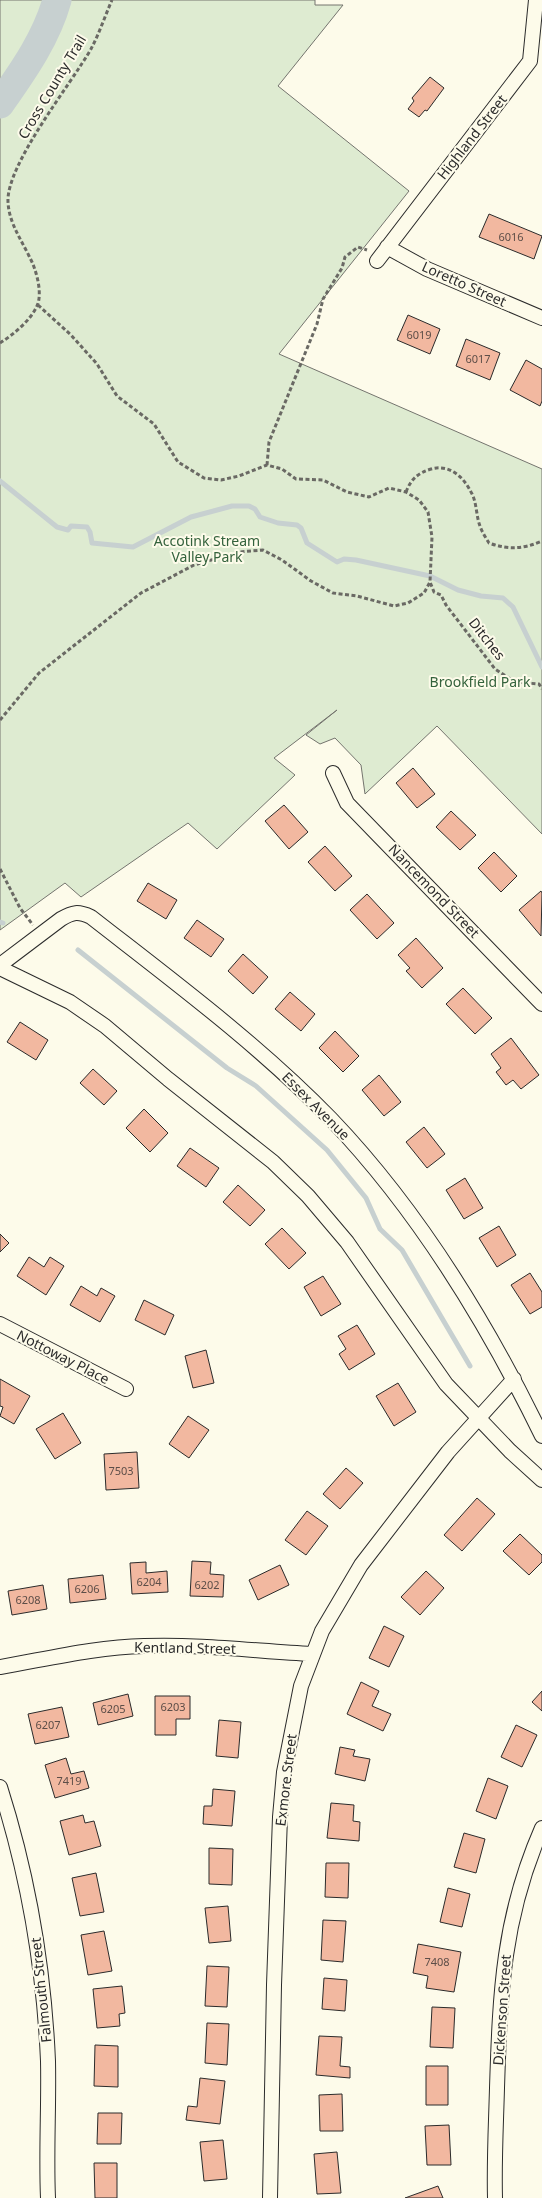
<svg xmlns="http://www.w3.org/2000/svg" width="542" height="2198" font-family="'Noto Sans',sans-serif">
<rect width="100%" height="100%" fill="#fdfbea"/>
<path fill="#deebd1" stroke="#74746e" d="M0,0H315V5H343L278,86L409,191L279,354L542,469V834L437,726L365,794L361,765L335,738L320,744L306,735L337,710L274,758L295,775L217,849L188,823L81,897L65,883L0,930Z"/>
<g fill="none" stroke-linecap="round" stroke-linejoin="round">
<path stroke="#c7d0d0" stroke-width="5" d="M0,481L57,527L68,530L71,526L87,527L90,532L92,543L133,547L191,517L232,506H249L255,509L260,517L278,523L297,525L301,528L307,543L337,562L344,559L356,560L430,576L458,590L481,596L503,598L513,607L542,667
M0,922L3,923
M78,950L227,1068L256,1086L327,1150L366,1198L380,1229L402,1250L470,1366"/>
<path stroke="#c7d0d0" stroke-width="29" d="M0,104C23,71 46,39 57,0"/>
</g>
<path fill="#f2b8a0" stroke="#2b2b2b" d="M430,77L444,88L427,111L425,110L419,117L408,109L414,101L412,98Z
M489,214L542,236L534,259L479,237Z
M408,315L440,329L430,354L397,340Z
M466,339L500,353L490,380L456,366Z
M526,360L542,369V401L540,406L510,390Z
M413,768L435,794L417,808L396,783Z
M284,805L308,832L289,849L265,821Z
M451,811L476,835L460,850L436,827Z
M325,846L352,876L335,891L308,862Z
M494,852L517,876L501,892L478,868Z
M148,883L177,900L166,919L137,901Z
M541,891L542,893L541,936L519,910Z
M367,894L394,923L377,939L350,910Z
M197,920L224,939L211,957L184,938Z
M416,938L443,968L422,988L406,971L410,968L398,955Z
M243,954L268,977L253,994L228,971Z
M463,988L492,1018L475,1034L446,1004Z
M290,992L315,1014L301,1031L275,1009Z
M20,1022L48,1040L36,1060L7,1042Z
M335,1031L359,1056L343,1072L319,1048Z
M511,1038L539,1075L521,1089L513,1080L506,1085L496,1072L501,1068L491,1054Z
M93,1069L117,1091L104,1105L80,1083Z
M379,1075L401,1102L384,1116L362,1090Z
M144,1109L168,1133L150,1152L126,1128Z
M424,1127L445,1154L427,1168L406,1142Z
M190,1148L219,1168L206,1187L177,1166Z
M465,1178L483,1208L464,1219L446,1190Z
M238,1185L265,1210L250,1226L223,1202Z
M499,1226L516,1255L497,1267L479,1238Z
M282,1228L306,1253L289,1269L265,1244Z
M0,1234L9,1243L0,1252Z
M29,1257L44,1267L50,1257L64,1266L46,1295L17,1276Z
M530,1273L542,1292V1307L530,1314L511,1285Z
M323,1276L341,1304L321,1316L304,1287Z
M81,1286L97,1296L101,1288L115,1296L100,1322L70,1305Z
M144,1300L174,1315L165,1335L135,1320Z
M357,1325L375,1354L349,1370L339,1354L346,1349L338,1336Z
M206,1350L214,1383L193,1388L185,1356Z
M0,1379L30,1396L14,1424L0,1416L3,1407L0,1406Z
M398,1383L416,1412L394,1426L376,1396Z
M63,1413L81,1443L55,1459L36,1429Z
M188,1416L209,1430L189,1458L169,1444Z
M137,1452L139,1488L106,1490L104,1454Z
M346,1468L363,1483L340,1509L323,1494Z
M477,1498L495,1514L462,1551L444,1535Z
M307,1511L328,1526L306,1555L285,1540Z
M520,1534L542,1555V1562L529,1575L503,1551Z
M192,1561L211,1562L210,1574L224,1575L223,1597L190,1596Z
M146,1562V1573L167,1571L168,1592L132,1594L130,1563Z
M280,1565L289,1585L258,1600L249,1580Z
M426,1571L444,1588L420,1615L401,1597Z
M103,1575L106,1599L70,1603L68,1579Z
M43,1585L47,1609L12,1615L8,1591Z
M384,1626L404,1636L389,1667L369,1658Z
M361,1682L379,1691L372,1706L391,1714L383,1731L347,1714Z
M542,1691V1711L532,1702Z
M128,1694L133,1716L98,1725L93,1703Z
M155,1696H190V1719H176V1735H155Z
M62,1707L69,1737L35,1744L28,1714Z
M219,1720L241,1722L238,1758L216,1756Z
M516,1725L537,1735L522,1767L501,1757Z
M340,1747L355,1750L353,1756L370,1759L365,1781L335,1774Z
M66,1758L71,1774L84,1771L89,1788L55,1798L45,1765Z
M488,1778L508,1786L496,1819L476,1811Z
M213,1789L235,1791L232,1826L203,1824L204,1806H212Z
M331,1803L354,1805L353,1821L360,1822L359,1841L327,1838Z
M83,1815L85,1823L94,1821L101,1846L69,1855L60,1821Z
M464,1833L485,1839L476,1873L454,1867Z
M209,1848L233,1849L232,1885L209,1884Z
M326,1863H349L348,1898L325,1897Z
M96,1873L104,1912L80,1916L72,1878Z
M448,1888L470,1894L462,1927L440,1922Z
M228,1906L231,1941L209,1943L205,1908Z
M323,1920L346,1921L343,1962L321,1960Z
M104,1931L112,1971L88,1975L81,1935Z
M418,1944L461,1952L454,1992L426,1988L428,1976L413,1973Z
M207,1966L229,1967L227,2007L205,2006Z
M324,1978L347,1980L345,2011L322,2009Z
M122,1986L125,2013L119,2014L120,2026L97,2028L93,1989Z
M432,2007L455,2008L453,2048L430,2047Z
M207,2023L229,2024L227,2065L205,2063Z
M319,2036L342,2037L340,2066L350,2067V2078L316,2075Z
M95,2045L118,2046V2087L94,2086Z
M426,2066H448V2105H426Z
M200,2078L225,2081L220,2124L186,2120L188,2106L197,2107Z
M342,2094L343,2131H320L319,2095Z
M98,2113H122L121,2144H97Z
M449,2125L451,2165H427L425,2126Z
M223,2140L227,2179L204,2181L200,2142Z
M337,2152L341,2193L317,2194L314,2154Z
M94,2163H117V2198H95Z
M438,2186L443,2198H405Z"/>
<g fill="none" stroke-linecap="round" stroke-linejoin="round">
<g stroke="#2b2b2b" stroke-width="16">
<path id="street" d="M387,247L427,269L542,318
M377,261L530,61L536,0
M333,773L347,803L542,1004
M0,965L61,919C73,912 78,911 91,917C173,981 258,1044 331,1119C419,1211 487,1323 542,1436
M0,968L70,1002L105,1026L168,1079L273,1162L308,1196L347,1242L446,1384L510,1451L542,1480
M0,1324L126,1389
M0,1667C47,1659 96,1647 144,1646C199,1644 256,1651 312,1654
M0,1787C28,1875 44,1968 48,2061C49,2106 46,2152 48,2198
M270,2198L274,1985L280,1817L284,1772L301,1686L322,1631L361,1565L448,1452L514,1379
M495,2198C494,2161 496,2125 497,2088C500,1992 503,1917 542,1828"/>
</g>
<path stroke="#6a6964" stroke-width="3" stroke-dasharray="4 2.5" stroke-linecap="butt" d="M38,305L71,335L97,364L117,396L154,424L178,462L204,478L221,480L239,476L267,465L282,469L296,479L323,480L347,492L369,497L389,488L406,492L419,500L428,512L432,537L430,582L434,592L441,595L446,605L495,669L515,682L539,684L542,689
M0,343C14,334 30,321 37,306C43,293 36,269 30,258C21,239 9,223 8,202C6,165 71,84 91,49C99,34 105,16 112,0
M267,465L269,442L317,324L323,299L342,268L345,257L358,247L367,250
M406,492C411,479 418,473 431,469C449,464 463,476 471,492C477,502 476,516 480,526C482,532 486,538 489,543C508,550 524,549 542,541
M0,720L39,673L141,593L194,565L239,552L263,550L282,560L311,581L333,593L357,596L394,606L408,603L424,593L430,582
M0,869L20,908L33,925"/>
<use href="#street" stroke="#fdfbea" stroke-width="14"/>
</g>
<g text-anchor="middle" stroke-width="4" stroke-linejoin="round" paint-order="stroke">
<g font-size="11" fill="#5d4e48">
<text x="511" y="241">6016</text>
<text x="419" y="339">6019</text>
<text x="478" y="363">6017</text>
<text x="121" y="1475">7503</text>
<text x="149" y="1586">6204</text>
<text x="207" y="1589">6202</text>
<text x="87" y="1593">6206</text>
<text x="28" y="1604">6208</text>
<text x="173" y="1711">6203</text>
<text x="113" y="1713">6205</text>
<text x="48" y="1729">6207</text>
<text x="69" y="1785">7419</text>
<text x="437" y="1966">7408</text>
</g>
<g font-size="14" fill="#2b2b2b" stroke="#fdfbea">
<text transform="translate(52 87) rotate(-59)" y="5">Cross County Trail</text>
<text transform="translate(472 137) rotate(-52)" y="5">Highland Street</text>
<text transform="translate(464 284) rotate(24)" y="5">Loretto Street</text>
<text transform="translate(487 639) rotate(52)" y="5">Ditches</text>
<text transform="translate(434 891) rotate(46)" y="5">Nancemond Street</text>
<text transform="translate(316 1106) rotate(45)" y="5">Essex Avenue</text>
<text transform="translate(63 1357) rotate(27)" y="5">Nottoway Place</text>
<text transform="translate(185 1648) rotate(1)" y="5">Kentland Street</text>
<text transform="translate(286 1780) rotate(-83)" y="5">Exmore Street</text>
<text transform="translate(41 1990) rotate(-96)" y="5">Falmouth Street</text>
<text transform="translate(502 2010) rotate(-86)" y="5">Dickenson Street</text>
</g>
<g font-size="14" fill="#34623c" stroke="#fdfbea">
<text x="207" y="546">Accotink Stream<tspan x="207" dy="16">Valley Park</tspan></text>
<text x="480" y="687">Brookfield Park</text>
</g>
</g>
</svg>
